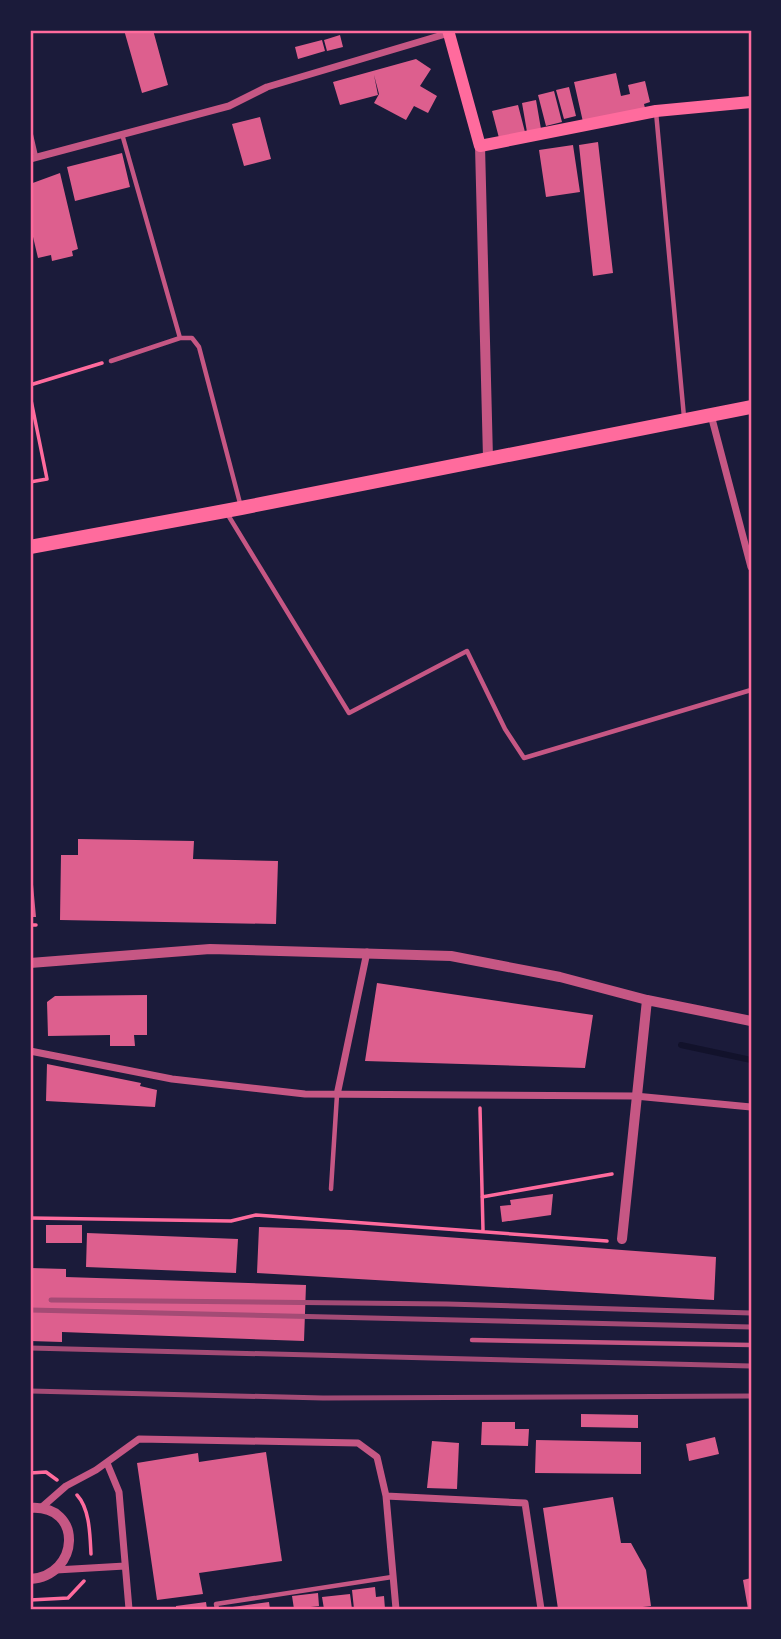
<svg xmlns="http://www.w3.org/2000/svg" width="781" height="1639" font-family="'PT Sans Narrow',sans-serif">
<rect width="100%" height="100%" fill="#1b1b3a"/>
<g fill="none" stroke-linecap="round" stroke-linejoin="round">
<path stroke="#12122b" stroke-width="6" d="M681,1045L751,1060"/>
</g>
<path fill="#dd5f8e" d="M124,30H153L168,85L142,93Z
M340,35L343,47L327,51L324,40Z
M322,40L325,51L298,59L295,47Z
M416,59L431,69L420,86L437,96L428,113L414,106L406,120L374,103L379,94L374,75L378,95L340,105L333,82Z
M616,73L621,96L630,94L628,85L645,81L650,102L644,104L645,108L583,122L574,82Z
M569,87L576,116L564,119L556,90Z
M554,91L562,122L546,126L538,95Z
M536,100L541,129L527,132L522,103Z
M518,105L525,132L499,138L492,111Z
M260,117L271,159L244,166L232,124Z
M598,142L613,273L593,276L579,145Z
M573,145L580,192L546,197L539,150Z
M122,153L130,187L75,201L67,167Z
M60,173L78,249L72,251L73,256L52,261L51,255L38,258L30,224V184Z
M78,839L194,841L193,859L278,861L276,924L60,920L61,855H78Z
M30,852L36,917H30Z
M377,983L593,1015L585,1068L365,1061Z
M147,995V1035H134L135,1046H110V1035L48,1036L47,1002L55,996Z
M47,1064L141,1083L140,1086L157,1090L155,1107L46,1101Z
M553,1194L551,1215L502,1222L500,1206L511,1205L510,1200Z
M46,1225H82V1243H46Z
M259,1227L351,1230L716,1257L714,1300L257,1273Z
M87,1233L238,1239L236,1273L86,1267Z
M30,1268L66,1269V1277L306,1285L304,1341L62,1332V1342L30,1341Z
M581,1414L638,1415V1428L581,1427Z
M482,1422H515V1429H529L528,1446L481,1445Z
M715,1437L719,1454L689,1461L686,1444Z
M536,1440L641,1442V1474L535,1473Z
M432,1441L459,1443L457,1489L427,1488Z
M266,1452L282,1561L199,1573L203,1594L157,1600L137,1463L198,1453L199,1462Z
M613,1497L621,1543H631L646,1570L651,1606L626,1609H558L543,1508Z
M751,1578V1609H748L743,1580Z
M375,1587L376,1597L384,1596L385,1609H354L352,1590Z
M318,1593L319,1606L294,1609L292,1596Z
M350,1594L352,1609H324L322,1597Z
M206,1602L207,1609H176V1606Z
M269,1602L270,1609H225V1608Z"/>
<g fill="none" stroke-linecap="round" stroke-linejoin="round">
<path stroke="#ff6b9d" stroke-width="3.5" d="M30,385L102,363
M30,395L47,479L30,482
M30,925H36
M480,1108L483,1230
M482,1197L612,1174
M30,1218L231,1221L256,1215L607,1241
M30,1473L46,1472L57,1480
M77,1495C90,1509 90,1536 91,1554
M30,1600L68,1598L84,1581"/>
<path stroke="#c65784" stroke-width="4.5" d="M656,112L684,417
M30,131L36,157
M122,134L180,338H192L199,347L241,507
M111,361L180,338
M228,515L349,713L467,651L505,729L524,758L751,690
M331,1189L337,1095
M472,1340L751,1345
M217,1609L216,1604L392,1577"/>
<path stroke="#c65784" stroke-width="7" d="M30,159L229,106L267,87L449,33
M711,415L751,567
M30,1051L172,1079L305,1094L635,1096L751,1107
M337,1095L367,952
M107,1463L119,1492L129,1609
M386,1496L396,1609
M42,1507L66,1486L96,1470L139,1439L358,1443L377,1457L386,1496L525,1503L541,1609
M56,1570L125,1566"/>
<path stroke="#c65784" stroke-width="10" d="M480,146L488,458
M30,963L210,949L451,956L560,977L647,1000L751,1021
M622,1239L647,1000
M30,1508C84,1504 80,1576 30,1579"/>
<path stroke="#ff6b9d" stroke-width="12" d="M448,30L480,146L656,111L751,102"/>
<path stroke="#ff6b9d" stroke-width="14" d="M30,547L241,508L751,407"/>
<path stroke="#a44b75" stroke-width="5" d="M51,1300L447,1304L751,1313
M30,1310L751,1327
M30,1348L751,1366
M30,1391L323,1398L751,1396"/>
</g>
<rect width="781" height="1639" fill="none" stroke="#1b1b3a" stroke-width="63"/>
<rect x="32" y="32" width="718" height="1576" fill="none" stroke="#ff6b9d" stroke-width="2.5"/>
</svg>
